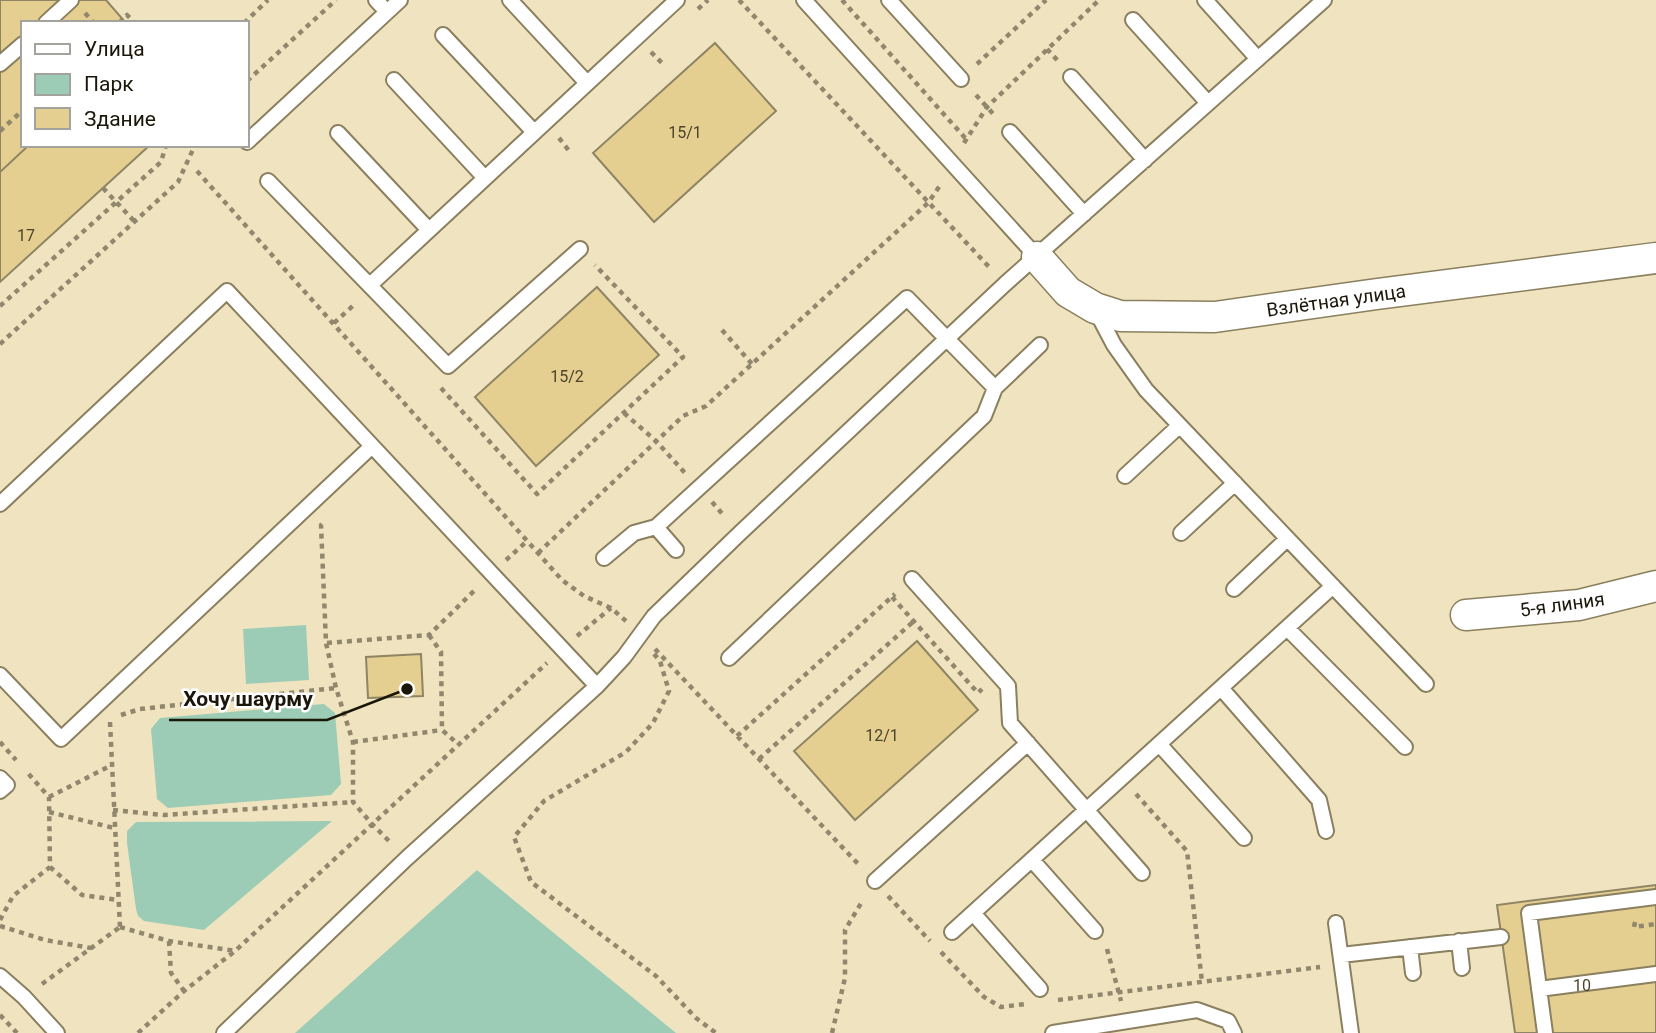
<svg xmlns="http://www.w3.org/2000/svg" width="1656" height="1033" font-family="Roboto,sans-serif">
<rect width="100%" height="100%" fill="#f0e4c0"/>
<path fill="#9cccb5" d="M306,625L309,680L246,684L243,629Z
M324,704L335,713L341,784L331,795L168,808L157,799L151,729L160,718Z
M332,821L204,930L144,921L138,916L136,909L127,843V831L136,822Z
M477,870L676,1033H295Z"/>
<path fill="#e4cf91" stroke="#8f8463" stroke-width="2" d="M0,0H106L126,23H23V145H29L0,172Z
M715,43L776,111L654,222L593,153Z
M29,145H150L0,282V172Z
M597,287L659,355L536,466L475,397Z
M917,641L978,710L855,820L794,751Z
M421,654L423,696L368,698L366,657Z
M1656,885V1033H1515L1497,905Z"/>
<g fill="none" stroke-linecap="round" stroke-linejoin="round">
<g stroke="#8a7f5e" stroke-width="18">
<path id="lane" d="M376,0L387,12
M510,0L587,83
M804,0L1037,257
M889,0L961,79
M1205,0L1258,59
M1133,20L1208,103
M46,23L71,0
M443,35L534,132
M0,64L23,44
M1071,77L1145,160
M394,80L485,178
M1010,132L1084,214
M338,133L429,230
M247,142L400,0
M268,181L448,366L580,249
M370,285L677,0
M1095,309L1114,345L1146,390L1426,684
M1125,476L1179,426
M0,504L227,291L597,686
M656,527L676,550
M1181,533L1235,483
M604,558L634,533L656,527L907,298L995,388
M912,579L1008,686L1010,723L1142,873
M1234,589L1287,539
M1287,628L1405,747
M729,658L984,416L995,388L1040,345
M0,675L61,739L372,446
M1221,688L1319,800L1326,831
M1159,744L1244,838
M0,778L7,785L0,791
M1032,860L1095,931
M875,881L1028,743
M973,913L1040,989
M1336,923L1351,1033
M952,932L1333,586
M1459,941L1462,968
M1410,947L1413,973
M1341,955L1501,937
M0,976L24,997L57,1033
M1539,989L1656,974
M224,1033L407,858L597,686L624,657L654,616L740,533L1005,284L1324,0
M1053,1033L1197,1010L1228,1021L1234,1033
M1545,1033L1529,913L1656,897"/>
</g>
<g stroke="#8a7f5e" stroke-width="33">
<path id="street" d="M1037,257L1068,292L1095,308L1120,316L1215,317L1377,294L1656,258
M1466,615L1579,605L1656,586"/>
</g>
<path stroke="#90876d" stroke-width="4.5" stroke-dasharray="5 5" stroke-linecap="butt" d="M739,0L990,268
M842,0L966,139
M698,9L708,0
M85,13L94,23
M119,23L127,15L135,23
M244,23L268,0
M1047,49L1058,61
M651,52L664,65
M977,64L1046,0
M247,81L336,0
M976,95L996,117
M0,131L23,110
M559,138L570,152
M964,143L987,107L1099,0
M197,171L562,580L584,596L611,608L626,621
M103,188L135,222
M0,306L161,162L166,145
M334,323L356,303
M722,330L752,364
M0,344L178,182L195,145
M441,388L537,494L683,357L595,265
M624,413L656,441L685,473
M712,502L725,517
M322,524L321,525L326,643L336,688L353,742V802L372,824L391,843
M538,553L683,416L706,406L928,203L941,184
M506,560L526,542
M892,597L978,693L982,689
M429,635L441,652L442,730L458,744
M577,636L611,608
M327,643L429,635L477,588
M655,649L861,867
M654,654L660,661L669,691L653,723L626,752L544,801L514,837L531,882L656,976L696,1018L716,1033
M121,715L140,709L336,688
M110,722L120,927
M737,736L895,594
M0,742L16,760
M353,742L442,730
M759,759L914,621
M1136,794L1187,851L1202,982
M49,797L112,765
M113,810L164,815L353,802
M49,812L114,828
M50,867L82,895L118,900
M888,896L930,941
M0,920L13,896L50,867L49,797L26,771
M1635,922L1634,927L1656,924
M0,926L45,940L91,948
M120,927L169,941L235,951
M169,941L171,973L184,991
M1107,949L1121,1001
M941,952L984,997L1001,1007L1025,1004
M42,984L120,927
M1058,1000L1320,967
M0,1015L17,1033
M138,1033L184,991L235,951L547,663
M832,1033L845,978V930L863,900"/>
<use href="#lane" stroke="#fff" stroke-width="14"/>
<use href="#street" stroke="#fff" stroke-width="30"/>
</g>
<g text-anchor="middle" stroke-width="5" stroke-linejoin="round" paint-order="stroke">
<g font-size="16" fill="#4c442b">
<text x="685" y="138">15/1</text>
<text x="26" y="241">17</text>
<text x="567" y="382">15/2</text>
<text x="882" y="741">12/1</text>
<text x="1582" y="991">10</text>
</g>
<g font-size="19" fill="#1a1609" stroke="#fff">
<text transform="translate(1336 300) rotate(-8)" y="7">Взлётная улица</text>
<text transform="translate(1562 604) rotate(-8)" y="7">5-я линия</text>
</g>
</g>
<path fill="none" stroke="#1a1609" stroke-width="2.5" d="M407 689L327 720H169"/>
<circle fill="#1a1609" stroke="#fff" stroke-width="2.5" cx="407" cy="689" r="7"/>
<g font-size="21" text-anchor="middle" font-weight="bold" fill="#1a1609" stroke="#fff" stroke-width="5" stroke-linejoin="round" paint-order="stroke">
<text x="248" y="706">Хочу шаурму</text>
</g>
<rect x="21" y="21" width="228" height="126" fill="#ffffff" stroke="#a3a29d" stroke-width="2"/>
<rect x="35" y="44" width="35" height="10" fill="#ffffff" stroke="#a3a29d" stroke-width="2"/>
<text x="84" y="56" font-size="21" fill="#1a1609">Улица</text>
<rect x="35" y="74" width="35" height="21" fill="#9cccb5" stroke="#a3a29d" stroke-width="2"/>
<text x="84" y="91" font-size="21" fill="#1a1609">Парк</text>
<rect x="35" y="108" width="35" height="21" fill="#e4cf91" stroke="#a3a29d" stroke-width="2"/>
<text x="84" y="126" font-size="21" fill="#1a1609">Здание</text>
</svg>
